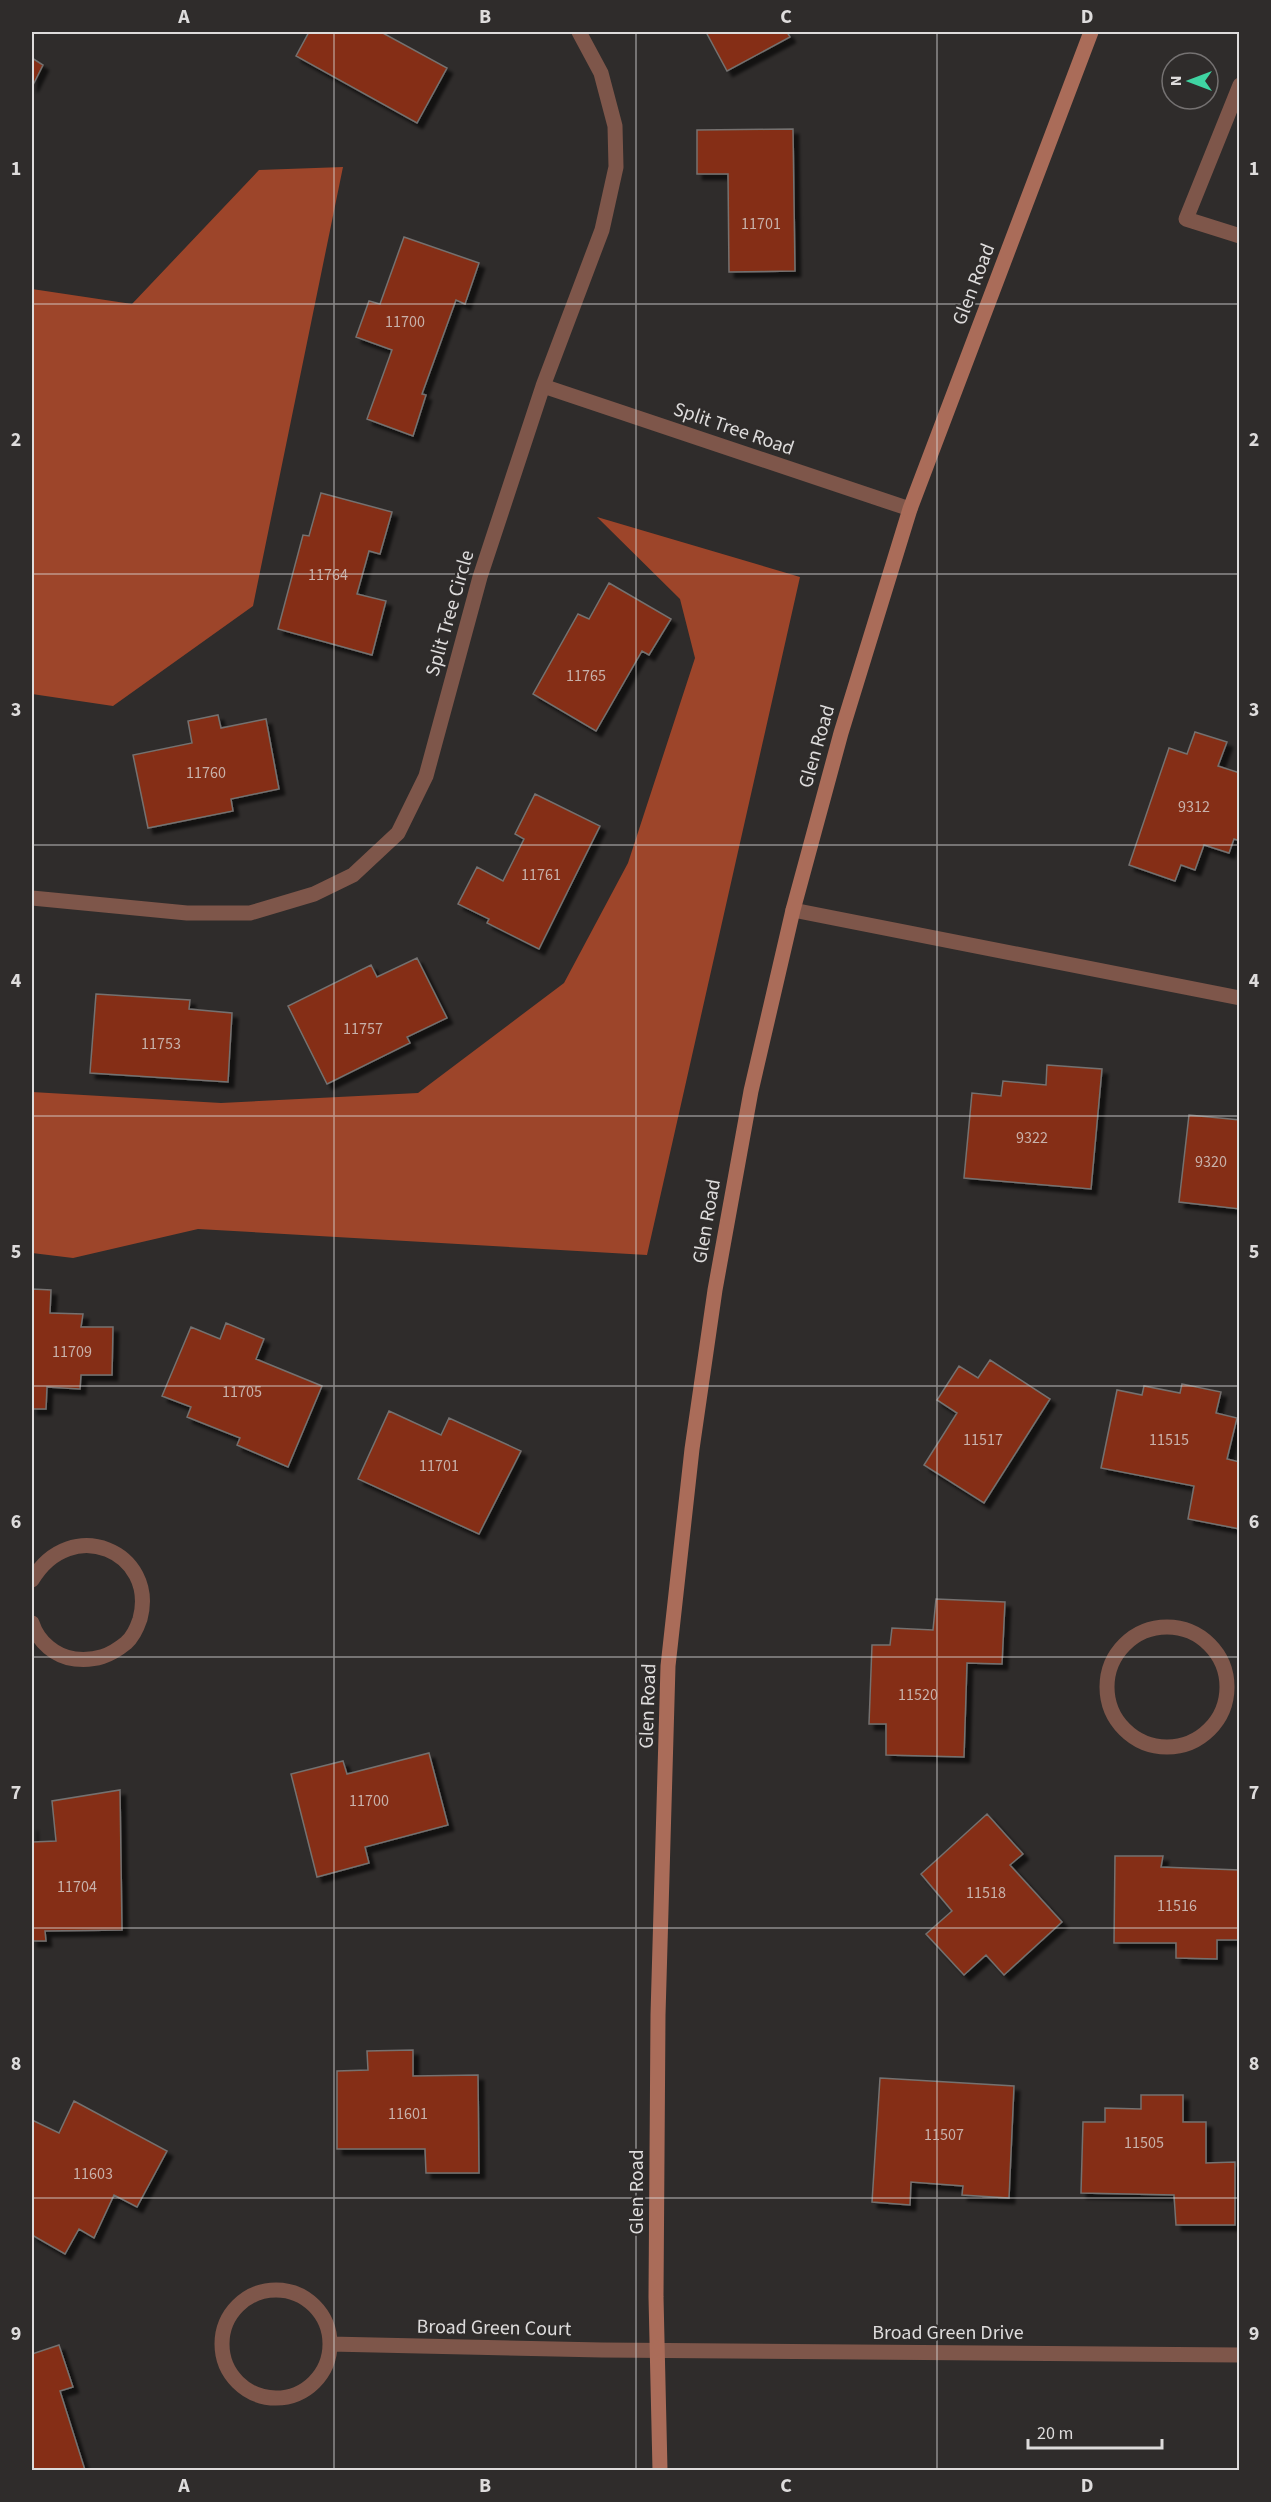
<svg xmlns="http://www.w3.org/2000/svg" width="1271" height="2502" font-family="'Source Sans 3',sans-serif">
<defs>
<filter id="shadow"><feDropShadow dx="5.5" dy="5.5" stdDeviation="1.5" flood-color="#0009"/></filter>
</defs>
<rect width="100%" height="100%" fill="#2f2c2b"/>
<path fill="#9d452a" d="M343,167L253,606L113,706L32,694V289L132,304L259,170Z
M597,517L800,577L647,1255L198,1229L73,1258L32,1253V1092L221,1103L418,1093L564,983L628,863L695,658L680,599Z"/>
<path fill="#852f12" stroke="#747170" stroke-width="1.5" filter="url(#shadow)" d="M309,32H381L447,68L417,123L296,56Z
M706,32H787L790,37L727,71Z
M32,58L43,65L32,87Z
M793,129L795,271L729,272L728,174H697V130Z
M404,237L479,263L465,304L456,300L422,394L426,395L413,436L367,419L392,350L356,337L369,301L380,304Z
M321,493L392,512L380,554L369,551L357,594L386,601L372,655L278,629L303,535L309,536Z
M609,583L671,619L649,655L642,651L596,731L533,694L578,614L589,619Z
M218,715L221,728L266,719L279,789L231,799L233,811L148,828L133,755L192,743L188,721Z
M1195,732L1227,742L1218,766L1240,773V841L1234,839L1229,853L1204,845L1195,870L1181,865L1175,881L1129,865L1169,748L1187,754Z
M535,794L600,826L539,949L487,923L489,919L458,904L477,867L503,881L524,839L515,834Z
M417,958L447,1018L407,1037L410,1043L327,1084L288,1006L371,965L377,977Z
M96,994L190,1000L189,1009L232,1013L228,1082L90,1073Z
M1047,1065L1102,1069L1091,1189L964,1178L972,1093L1001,1096L1003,1081L1046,1085Z
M1189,1115L1240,1120V1209L1179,1202Z
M32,1289L51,1290L50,1313L83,1314L81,1327H113L112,1375H81L80,1389L47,1387L46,1409H32Z
M226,1323L264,1339L256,1359L322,1386L288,1467L237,1445L240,1438L187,1417L191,1407L162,1396L191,1327L220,1339Z
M990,1360L1050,1399L984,1503L924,1465L957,1413L937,1400L959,1366L978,1378Z
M1182,1384L1221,1392L1216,1413L1237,1418L1227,1459L1240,1462V1529L1188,1519L1194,1486L1101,1468L1117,1390L1142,1395L1144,1386L1180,1393Z
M389,1411L441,1435L449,1418L521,1451L479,1534L358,1479Z
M936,1599L1005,1602L1002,1664L967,1663L964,1757L886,1755V1724H869L872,1645H890L892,1628L933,1630Z
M429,1753L448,1825L365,1847L369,1863L317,1877L291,1774L343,1761L347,1774Z
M120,1790L122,1930L45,1931L46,1941H32V1825L33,1842L56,1841L52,1801Z
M987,1814L1023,1854L1010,1865L1062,1922L1004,1975L986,1955L964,1975L926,1934L952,1911L921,1874Z
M1115,1856H1163L1161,1867L1239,1870V1940H1217V1959L1176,1958V1943H1114Z
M413,2050V2076L478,2075L479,2173H426L425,2149H337V2071L368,2070L367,2051Z
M880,2078L1014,2086L1009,2198L962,2195L963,2186L911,2182L910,2205L872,2202Z
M1141,2095H1183V2122H1206V2163L1235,2162V2225H1176L1174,2195L1081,2193L1083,2122H1105V2108L1141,2109Z
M74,2101L167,2151L137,2207L114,2195L94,2238L79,2229L65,2254L32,2235V2120L59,2133Z
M59,2345L73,2387L60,2391L85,2470H32V2354Z"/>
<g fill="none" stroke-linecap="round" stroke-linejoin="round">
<path stroke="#7e564a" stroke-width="15" d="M1240,85L1186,219L1240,236"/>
<path stroke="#7e564a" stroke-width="15" d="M543,386L910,509
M32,898L187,913H250L314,894L353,875L398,833L426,776L480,577L543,386L602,230L616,167L615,126L601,73L579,32
M793,910L1240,998
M32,1580C71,1514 158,1552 140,1619C137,1628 133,1637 126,1643C110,1656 96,1661 75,1659C56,1657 38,1642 32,1623
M1107 1687a60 60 0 1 1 120 0a60 60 0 1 1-120 0Z
M222 2344a54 54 0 1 1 108 0a54 54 0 1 1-108 0Z
M330,2344L602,2350L1240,2355"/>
<path stroke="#aa6c59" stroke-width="15" d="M660,2470L656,2297L658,2015L668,1666L692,1449L715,1290L751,1091L793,910L841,733L910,509L1091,32"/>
</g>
<path fill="none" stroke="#dedcdc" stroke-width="1.5" stroke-opacity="0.55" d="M334,32V2470M636,32V2470M937,32V2470M32,304H1240M32,574H1240M32,845H1240M32,1116H1240M32,1386H1240M32,1657H1240M32,1928H1240M32,2198H1240"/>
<g text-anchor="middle" stroke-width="4.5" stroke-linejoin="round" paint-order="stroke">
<g font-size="16" fill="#c8b1aa">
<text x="761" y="229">11701</text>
<text x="405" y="327">11700</text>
<text x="328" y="580">11764</text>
<text x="586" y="681">11765</text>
<text x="206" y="778">11760</text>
<text x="1194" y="812">9312</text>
<text x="541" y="880">11761</text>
<text x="363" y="1034">11757</text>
<text x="161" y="1049">11753</text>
<text x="1032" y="1143">9322</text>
<text x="1211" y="1167">9320</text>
<text x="72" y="1357">11709</text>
<text x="242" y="1397">11705</text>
<text x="983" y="1445">11517</text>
<text x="1169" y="1445">11515</text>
<text x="439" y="1471">11701</text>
<text x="918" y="1700">11520</text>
<text x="369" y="1806">11700</text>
<text x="77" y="1892">11704</text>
<text x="986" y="1898">11518</text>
<text x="1177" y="1911">11516</text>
<text x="408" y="2119">11601</text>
<text x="944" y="2140">11507</text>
<text x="1144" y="2148">11505</text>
<text x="93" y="2179">11603</text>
</g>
<g font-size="20" fill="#dedcdc" stroke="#2f2c2b">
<text transform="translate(973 284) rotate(-69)" y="7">Glen Road</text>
<text transform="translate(734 428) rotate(19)" y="7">Split Tree Road</text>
<text transform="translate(449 613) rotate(-74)" y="7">Split Tree Circle</text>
<text transform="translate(816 746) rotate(-74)" y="7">Glen Road</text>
<text transform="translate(706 1221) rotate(-80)" y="7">Glen Road</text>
<text transform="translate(647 1706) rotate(-88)" y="7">Glen Road</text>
<text transform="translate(636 2192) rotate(-90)" y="7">Glen Road</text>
<text transform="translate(494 2327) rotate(1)" y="7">Broad Green Court</text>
<text x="948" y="2339">Broad Green Drive</text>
</g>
</g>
<rect width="1271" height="2502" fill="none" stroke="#2f2c2b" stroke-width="66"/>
<g transform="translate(1190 81) rotate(270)"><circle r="28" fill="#2f2c2b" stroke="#757272" stroke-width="1.5"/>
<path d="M0-4.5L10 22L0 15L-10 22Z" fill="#3fd4a2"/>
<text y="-9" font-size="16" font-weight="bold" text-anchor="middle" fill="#dedcdc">N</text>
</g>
<path d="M1028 2439v9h134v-9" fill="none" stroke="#dedcdc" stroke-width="3"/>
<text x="1037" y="2439" font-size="18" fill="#dedcdc" stroke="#2f2c2b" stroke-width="4.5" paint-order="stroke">20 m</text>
<rect x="33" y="33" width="1205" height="2436" fill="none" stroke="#dedcdc" stroke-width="2"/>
<g font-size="20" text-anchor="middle" font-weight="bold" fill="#dedcdc">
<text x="184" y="23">A</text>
<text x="485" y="23">B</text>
<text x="786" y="23">C</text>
<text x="1087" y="23">D</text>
<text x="16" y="175">1</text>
<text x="1254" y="175">1</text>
<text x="16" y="446">2</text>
<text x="1254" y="446">2</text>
<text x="16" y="716">3</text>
<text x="1254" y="716">3</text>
<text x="16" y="987">4</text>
<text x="1254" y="987">4</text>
<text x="16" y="1258">5</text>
<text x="1254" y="1258">5</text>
<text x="16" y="1528">6</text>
<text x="1254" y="1528">6</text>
<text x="16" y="1799">7</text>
<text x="1254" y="1799">7</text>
<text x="16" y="2070">8</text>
<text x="1254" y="2070">8</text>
<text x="16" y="2340">9</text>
<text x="1254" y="2340">9</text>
<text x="184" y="2492">A</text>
<text x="485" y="2492">B</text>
<text x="786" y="2492">C</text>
<text x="1087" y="2492">D</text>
</g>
</svg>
